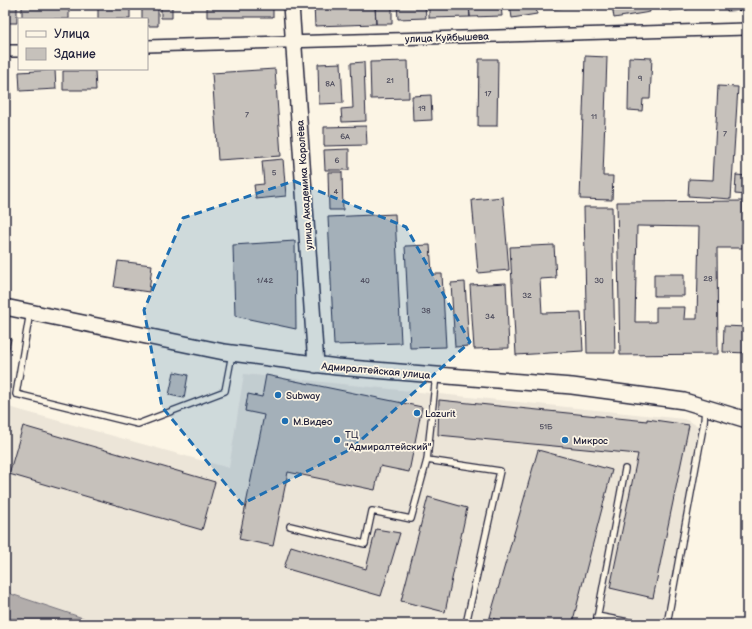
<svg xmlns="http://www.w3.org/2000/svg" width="752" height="629" font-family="'Balsamiq Sans',sans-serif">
<rect width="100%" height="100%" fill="#fcf5e5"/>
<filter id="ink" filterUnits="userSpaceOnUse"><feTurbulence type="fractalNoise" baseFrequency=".025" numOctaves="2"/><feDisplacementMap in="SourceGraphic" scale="8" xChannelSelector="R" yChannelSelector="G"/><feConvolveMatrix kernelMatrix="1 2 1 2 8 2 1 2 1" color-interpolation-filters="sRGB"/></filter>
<g filter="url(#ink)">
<path fill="#ece5d8" d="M244,374L684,419L701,427L666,624H101L5,592V406L229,468Z"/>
<path fill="#b2adab" stroke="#78757e" d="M5,592L101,624H5Z"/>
<path fill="#c6c1bb" stroke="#22223b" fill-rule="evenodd" d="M6,5H17V23H6Z
M98,5H130V19H98Z
M142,5H158V26H147V19H142Z
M161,5H172V18H161Z
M207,5H273V17H207Z
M314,5H375L376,24L315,26Z
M375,5H392V24H376Z
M397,5H425L426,18L398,19Z
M429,5H469L470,17L429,18Z
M469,5H501L502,16L470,17Z
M510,5H536L537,14L512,18Z
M551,5H582L552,9Z
M612,5H649L650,12L614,18Z
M668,5H687L688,9L669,11Z
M727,5H745L746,10L727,11Z
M69,6V19H22V7Z
M585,56L607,57L603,176H613L612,200L580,199Z
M629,57L652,58L650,99H643L642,111L628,110Z
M479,59H498L497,126H478Z
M408,61L409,98L371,99L370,62Z
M364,62L366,121L342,122L341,109L353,108L351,63Z
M341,63L343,103L319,104L318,64Z
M275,69L281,156L218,160L212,73Z
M55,70L56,89L20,91L19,72Z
M63,71H95L96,90H63Z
M5,75H10L11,99H5Z
M718,86L738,87L731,199L688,196L689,179L713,180Z
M431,95L432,120L413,121L412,96Z
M366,126L367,145L324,146V127Z
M349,149V170H325L324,150Z
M283,159L286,196L256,199L254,185L264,184L262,161Z
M328,172H342L343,210H329Z
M736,175L747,176V195L735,194Z
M503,197L509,270L478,273L472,200Z
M743,201V248H717L718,354L620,355L617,202ZM637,226L699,227L697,319H684L685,307H656V322H635Z
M584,207H612L615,353H587Z
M395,214L401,343L334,345L328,217Z
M295,241L296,329L235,316L233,245Z
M430,245L432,274H442L446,347L410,348L405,246Z
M554,245L556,278L540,279L542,313L581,312L583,351L516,355L510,247Z
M118,261L152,265L149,292L114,287Z
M654,274H684V296H654Z
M465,282L469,346L455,347L451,283Z
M506,283L509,348L474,349L470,285Z
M724,326L747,327V353L723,352Z
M5,338L11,339L5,368Z
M174,372L188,375L184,398L169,395Z
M266,375L422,407L409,472L380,466L375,490L288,472L273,546L239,539L264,415L245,411L248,394L262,397Z
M439,400L647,421V419L689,425L653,598L610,588L638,454L438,435Z
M23,426L215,482L202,530L9,474Z
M538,450L612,470L572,624H508L490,617Z
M428,497L467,508L445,612L401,601Z
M376,529L400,533L381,596L284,568L291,546L366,569Z
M490,617L508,624H488Z"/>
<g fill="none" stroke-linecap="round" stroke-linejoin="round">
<g stroke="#22223b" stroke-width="8">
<path id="lane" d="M30,312L16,394L138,424L225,391L232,354
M436,375L427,460L500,471L466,624
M290,526L365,544L372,511L411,519L427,460
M597,616L639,624
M596,624L625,469
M667,624L704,422L705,408"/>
</g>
<g stroke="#22223b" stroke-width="14">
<path id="street" d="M147,46L747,29
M5,51H19"/>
</g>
<g stroke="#22223b" stroke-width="18">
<path id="secondary" d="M291,5L316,365
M5,307L224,352L337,367L572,386L684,401L747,420"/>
</g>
<use href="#lane" stroke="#fcf5e5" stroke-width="5.5"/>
<use href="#street" stroke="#fcf5e5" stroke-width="11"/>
<use href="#secondary" stroke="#fcf5e5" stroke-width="15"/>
</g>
</g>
<path fill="#1f6fb2" fill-opacity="0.2" stroke="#1f6fb2" stroke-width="3" stroke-dasharray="8 5" stroke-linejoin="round" d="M294,181L406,227L470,342L351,449L242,504L162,407L144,310L183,218Z"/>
<g fill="#1f6fb2" stroke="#fcf5e5" stroke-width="1.5">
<circle cx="278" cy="395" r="4"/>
<circle cx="417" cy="413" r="4"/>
<circle cx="285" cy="421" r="4"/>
<circle cx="337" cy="440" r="4"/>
<circle cx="565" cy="440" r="4"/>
</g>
<g text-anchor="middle" stroke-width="3.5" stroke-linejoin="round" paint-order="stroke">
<g font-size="8" fill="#4b4a5b">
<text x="640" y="81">9</text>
<text x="390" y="83">21</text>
<text x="330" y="86">8А</text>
<text x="488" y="96">17</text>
<text x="422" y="111">19</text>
<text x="247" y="117">7</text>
<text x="594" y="119">11</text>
<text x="725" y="136">7</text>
<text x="345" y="139">6А</text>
<text x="337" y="163">6</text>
<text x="274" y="175">5</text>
<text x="336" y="194">4</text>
<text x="708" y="281">28</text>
<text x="265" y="283">1/42</text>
<text x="365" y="283">40</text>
<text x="599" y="283">30</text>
<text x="527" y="298">32</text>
<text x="426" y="313">38</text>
<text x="490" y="319">34</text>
<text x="546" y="429">51Б</text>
</g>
<g font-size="10" fill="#22223b" stroke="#fcf5e5">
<text transform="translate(447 37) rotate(-2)" y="4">улица Куйбышева</text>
<text transform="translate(304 185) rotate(-94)" y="4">улица Академика Королёва</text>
<text transform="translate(376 370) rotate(5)" y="4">Адмиралтейская улица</text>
</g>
<g font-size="10" fill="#22223b" stroke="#fcf5e5" text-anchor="start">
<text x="286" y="399">Subway</text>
<text x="425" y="417">Lazurit</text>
<text x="293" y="425">М.Видео</text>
<text x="345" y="438">ТЦ<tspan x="345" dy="12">"Адмиралтейский"</tspan></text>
<text x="573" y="444">Микрос</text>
</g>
</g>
<rect width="752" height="629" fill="none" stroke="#fcf5e5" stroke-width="20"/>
<rect x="10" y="10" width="732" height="609" fill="none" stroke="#22223b" stroke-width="1.5" filter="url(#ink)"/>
<rect x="18" y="18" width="130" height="52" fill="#fcf5e5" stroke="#a5a1a1"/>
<rect x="26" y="31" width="20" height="6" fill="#fcf5e5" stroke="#a5a1a1"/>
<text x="54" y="38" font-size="12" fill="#22223b">Улица</text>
<rect x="26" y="48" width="20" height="12" fill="#c6c1bb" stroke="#a5a1a1"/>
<text x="54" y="58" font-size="12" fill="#22223b">Здание</text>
</svg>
